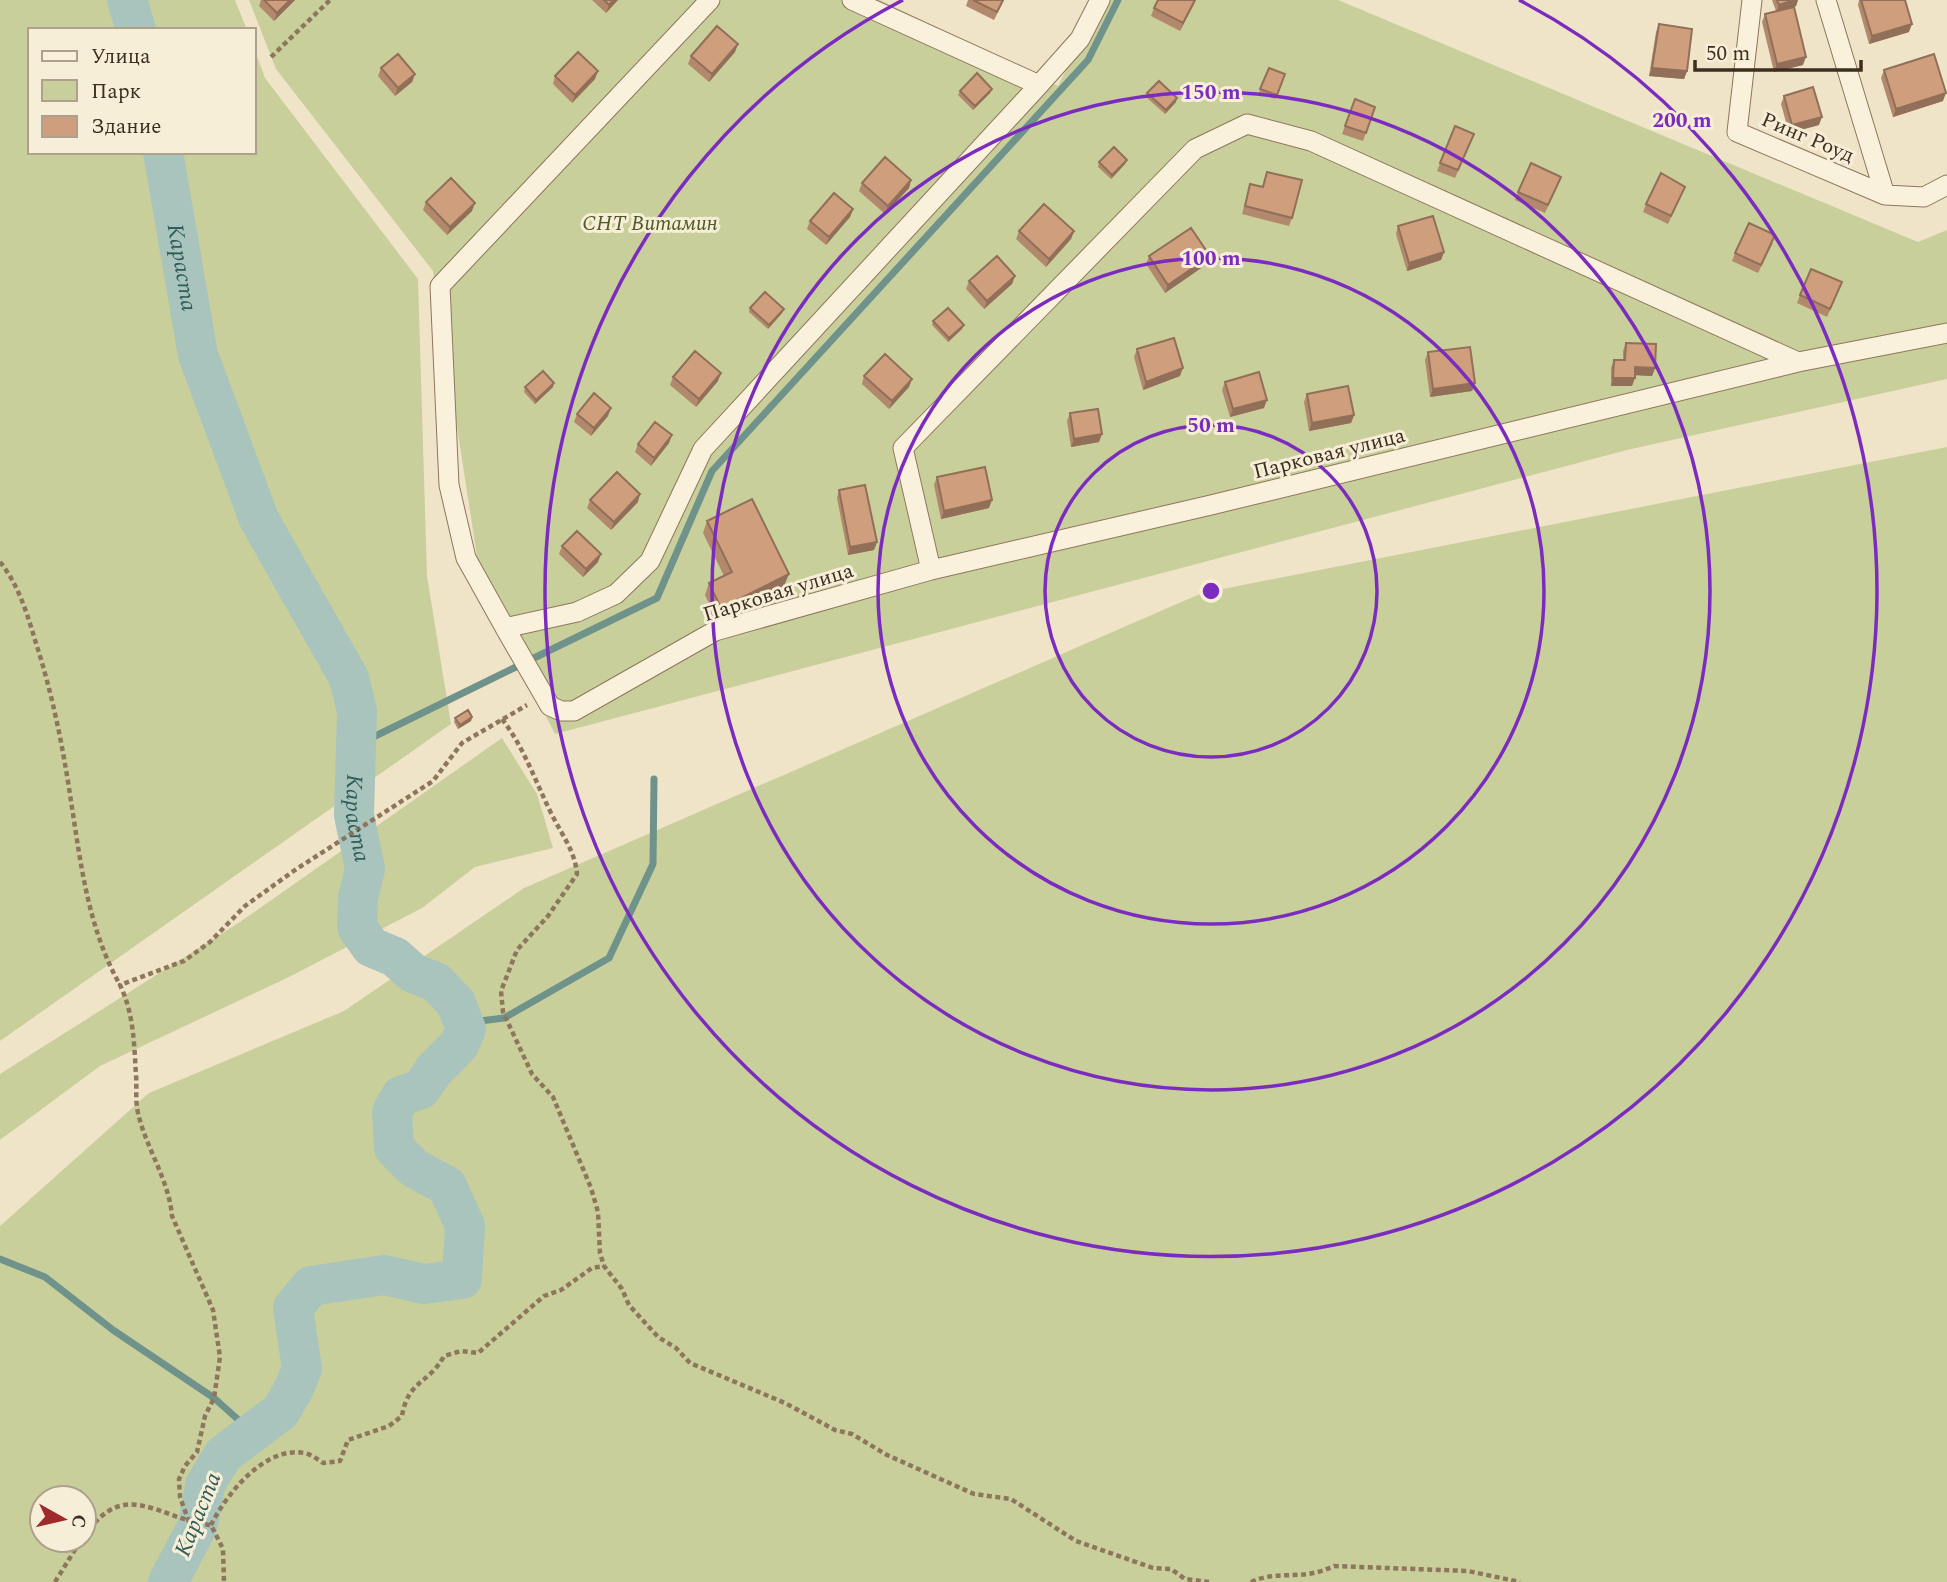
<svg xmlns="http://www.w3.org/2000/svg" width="1947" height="1582" font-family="Spectral,serif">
<rect width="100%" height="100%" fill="#f0e4c8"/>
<path fill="#c9cf9b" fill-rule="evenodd" d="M0,0H235L247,30H30V152H254V48L265,78L418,279L427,576L451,724L0,1041Z
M249,0H880L1058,86L1101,0H1338L1918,242L1947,230V379L1627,450L555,734L482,589L433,271L276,69Z
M1947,447V1582H0V1226L149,1093L344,1011L524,888L1202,593ZM42,1498H84V1540H42Z
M502,738L537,794L553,848L475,867L422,908L289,977L100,1066L0,1140V1074L240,922Z"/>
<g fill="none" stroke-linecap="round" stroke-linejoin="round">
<path stroke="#6f938a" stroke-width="7" d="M534,658L657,598L712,471L1088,60L1118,0
M357,745L516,667
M464,1023L504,1018L609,958L653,864L654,779
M0,1259L45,1277L113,1330L214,1398L252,1432"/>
<g stroke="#a9c4bc" stroke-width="40">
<path d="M127,0L136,30"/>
<path id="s1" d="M163,152L198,355L259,519L349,678L357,711L354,815L365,869L358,898L357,927L371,947L395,957L413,973L436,982L456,1003L466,1029L459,1045L434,1070L421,1089L401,1096L392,1112L394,1148L414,1168L447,1186L465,1226L462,1279L424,1284L384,1275L311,1286L293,1308L302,1369L294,1388L281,1411L223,1455L205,1485L198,1525L168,1582"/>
</g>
<g stroke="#8d765c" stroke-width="21">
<path id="street" d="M852,0L1039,85
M1100,0L1080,39L1039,85L703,449L650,561L616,594L577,612L505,628L550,706L561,711H574L715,631L931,570L1211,505L1798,362L1947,333
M1752,0L1737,132L1885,195L1924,197L1947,185
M1826,0L1885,195
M931,570L903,448L1195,149L1247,124L1311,141L1798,362
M505,628L466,558L449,485L440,286L710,0"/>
</g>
<path stroke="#8d765c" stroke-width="4.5" stroke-dasharray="5 3.5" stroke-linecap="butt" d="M271,57L330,0
M0,562C18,584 27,613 35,640C52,692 63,747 71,801C81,865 88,928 120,985
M502,719C525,749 535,781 552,815C562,835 575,851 577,874L548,916L517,950L501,991L503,1012L532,1074L553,1097L591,1188L598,1212L600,1253L604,1266L622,1289L629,1305L658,1337L676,1348L690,1363L785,1403L835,1430L852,1434L887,1455L974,1494L1011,1499L1076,1541L1153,1568L1171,1569L1185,1579L1209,1582
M189,1522L180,1497L179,1479L185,1466L197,1452L205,1416L214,1398L220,1357L213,1310L172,1216C169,1180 146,1148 138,1113C135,1099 137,1089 136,1075C134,1044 134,1014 120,985L184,961L210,942L245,906L295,870L433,781L462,743L527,705
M211,1525C227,1493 265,1446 304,1453C311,1454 317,1459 323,1463L340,1461L348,1440L389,1426L402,1416C408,1380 429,1384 444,1356L461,1351L478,1353L544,1296L561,1290L592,1268L604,1266
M84,1536C126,1476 157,1519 211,1525L223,1549L224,1582
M55,1582L81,1540
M1251,1582C1279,1569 1301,1582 1334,1566L1468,1571L1520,1582"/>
<use href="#street" stroke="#faf1dc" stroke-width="19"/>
</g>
<path fill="#b2896c" d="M261,0H295L274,21L259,6Z
M592,0H618L606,13Z
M968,0H1004L994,20L966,6Z
M1195,0L1180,31L1151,16L1154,8Z
M1772,0H1798L1796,6L1794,7L1803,65L1774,72L1762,22L1765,14L1776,11Z
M1859,0H1905L1909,32L1869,44L1858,5Z
M1659,24L1687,71L1684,79L1649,76L1656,32Z
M735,52L709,82L688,64L691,56Z
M381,68L415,74L412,82L395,96L378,76Z
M1269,68L1285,74L1275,99L1259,93Z
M1884,70L1943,101L1893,117L1881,78Z
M555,76L595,79L572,103L553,84Z
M992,89L990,93L973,110L958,95L960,91Z
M1147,93L1176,102L1165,114L1146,97Z
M1784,96L1819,125L1789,133L1781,104Z
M1355,99L1375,107L1363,141L1342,134Z
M1455,126L1474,134L1455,178L1437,171Z
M1099,162L1125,164L1111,179L1098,167Z
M1267,172L1292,218L1289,226L1242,214L1250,184L1262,187Z
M1561,177L1545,213L1515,200L1518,192Z
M911,180L909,188L885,214L859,191L862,183Z
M1685,187L1668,224L1643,212L1646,204Z
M426,202L472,211L447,235L423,210Z
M853,209L850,217L826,245L807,229L810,221Z
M1398,226L1444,252L1441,260L1407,271L1396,234Z
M1019,231H1074L1071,239L1046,267L1016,239Z
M1773,243L1758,273L1732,261L1735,253Z
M1149,256L1207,264L1165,293L1146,264Z
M1015,276L1012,284L984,309L966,289L969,281Z
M1839,290L1827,317L1797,303L1800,295Z
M750,308L782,313L768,329L749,312Z
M933,321L962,329L948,342L932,325Z
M1626,343L1655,368L1652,376L1635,375L1632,386H1611V368L1614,360H1623V351Z
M1137,349L1180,376L1143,390L1134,357Z
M1428,352L1475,383L1472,391L1430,397L1425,360Z
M864,376L912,379L909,387L889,409L862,384Z
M673,377L718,381L696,407L670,385Z
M1225,382L1264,408L1230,417L1222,390Z
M525,387H553L535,404L524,392Z
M1307,394L1354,415L1351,423L1309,431L1304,402Z
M1070,413L1099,442L1071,447L1067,421Z
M577,414L608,416L591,436L574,422Z
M669,443L651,466L635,452L638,444Z
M937,477L989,508L941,519L934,485Z
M839,490L877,542L874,550L848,555L837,498Z
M590,500L638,502L611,530L587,508Z
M707,521L784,586L717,620L705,595L709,583L724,576L703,533Z
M562,546L598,562L583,577L559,554Z
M472,717L471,721L458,729L454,722L455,718Z"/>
<path fill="#916f58" d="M290,0H295L274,21L277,13Z
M613,0H618L606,13L609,5Z
M1195,0L1194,4L1180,31L1183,23Z
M1794,0H1798L1796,6L1776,13L1779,5Z
M1912,24L1909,32L1869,44L1872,36Z
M738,44L735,52L709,82L712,74Z
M1806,57L1803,65L1774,72L1777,64Z
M1652,68L1687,71L1684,79L1649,76Z
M598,71L595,79L572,103L575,95Z
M415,74L412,82L395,96L398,88Z
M992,89L990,93L973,110L975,106Z
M1946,93L1943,101L1893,117L1896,109Z
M1177,98L1176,102L1165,114L1166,110Z
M1822,117L1819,125L1789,133L1792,125Z
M1127,160L1125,164L1111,179L1112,175Z
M911,180L909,188L885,214L888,206Z
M475,203L472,211L447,235L450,227Z
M853,209L850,217L826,245L829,237Z
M1074,231L1071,239L1046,267L1049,259Z
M1444,252L1441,260L1407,271L1409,263Z
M1210,256L1207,264L1165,293L1168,285Z
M1015,276L1012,284L984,309L987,301Z
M784,309L782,313L768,329L769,325Z
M964,325L962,329L948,342L949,338Z
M1635,367L1655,368L1652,376L1632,375Z
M1183,368L1180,376L1143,390L1146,382Z
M721,373L718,381L696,407L699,399Z
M1613,378H1635L1632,386H1611Z
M912,379L909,387L889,409L892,401Z
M554,383L553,387L535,404L536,400Z
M1475,383L1472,391L1430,397L1433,389Z
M1267,400L1264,408L1230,417L1233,409Z
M611,408L608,416L591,436L594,428Z
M1354,415L1351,423L1309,431L1312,423Z
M1102,434L1099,442L1071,447L1074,439Z
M672,435L669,443L651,466L654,458Z
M640,494L638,502L611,530L614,522Z
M992,500L989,508L941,519L944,511Z
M877,542L874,550L848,555L850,547Z
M601,554L598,562L583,577L586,569Z
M789,574L784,586L717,620L721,608Z
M472,717L471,721L458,729L460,725Z"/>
<path fill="#cf9f7d" stroke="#916f58" stroke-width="2" d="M264,0H290L277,13Z
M604,0H613L609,5Z
M973,0H1003L997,12Z
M1158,0H1195L1183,23L1154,8Z
M1777,0H1794L1779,5Z
M1861,0H1905L1912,24L1872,36Z
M1794,7L1806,57L1777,64L1765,14Z
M1659,24L1692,29L1687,71L1652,68Z
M717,26L738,44L712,74L691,56Z
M578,52L598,71L575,95L555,76Z
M398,54L415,74L398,88L381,68Z
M1934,54L1946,93L1896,109L1884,70Z
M1269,68L1285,74L1277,95L1260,89Z
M977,73L992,89L975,106L960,91Z
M1159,81L1177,98L1166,110L1147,93Z
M1813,87L1822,117L1792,125L1784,96Z
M1355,99L1375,107L1366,133L1345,126Z
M1455,126L1474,134L1458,170L1440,163Z
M1114,147L1127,160L1112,175L1099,162Z
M885,157L911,180L888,206L862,183Z
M1531,163L1561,177L1548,205L1518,192Z
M1267,172L1302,180L1292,218L1245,206L1250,184L1263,187Z
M1661,173L1685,187L1671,216L1646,204Z
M451,178L475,203L450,227L426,202Z
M834,193L853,209L829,237L810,221Z
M1044,204L1074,231L1049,259L1019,231Z
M1433,216L1444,252L1409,263L1398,226Z
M1749,223L1775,235L1761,265L1735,253Z
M1191,228L1210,256L1168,285L1149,256Z
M997,256L1015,276L987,301L969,281Z
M1811,269L1842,282L1830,309L1800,295Z
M765,292L784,309L769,325L750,308Z
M948,308L964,325L949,338L933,321Z
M1174,338L1183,368L1146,382L1137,349Z
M1626,343L1656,344L1655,368L1635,367V378H1613L1614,360H1625Z
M1470,347L1475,383L1433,389L1428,352Z
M695,351L721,373L699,399L673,377Z
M885,354L912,379L892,401L864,376Z
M543,371L554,383L536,400L525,387Z
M1259,372L1267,400L1233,409L1225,382Z
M1348,386L1354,415L1312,423L1307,394Z
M594,393L611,408L594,428L577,414Z
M1098,409L1102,434L1074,439L1070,413Z
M655,422L672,435L654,458L638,444Z
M985,467L992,500L944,511L937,477Z
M617,472L640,494L614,522L590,500Z
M865,485L877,542L850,547L839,490Z
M752,499L789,574L721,608L709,583L732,572L707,521Z
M577,531L601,554L586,569L562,546Z
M468,710L472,717L460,725L455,718Z"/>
<g fill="none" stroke="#7b2cbf" stroke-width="3.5">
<circle cx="1211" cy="591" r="166"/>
<circle cx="1211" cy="591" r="333"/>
<circle cx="1211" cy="591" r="499"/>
<path d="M1519 0A666 666 0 1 1 903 0"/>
</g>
<g text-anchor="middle" stroke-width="6" stroke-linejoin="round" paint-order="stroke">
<g font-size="21" fill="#3d2e20" stroke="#f7eed8">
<text transform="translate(1808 137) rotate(23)" y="7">Ринг Роуд</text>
<text transform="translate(1329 453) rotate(-14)" y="7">Парковая улица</text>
<text transform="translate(778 592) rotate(-17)" y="7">Парковая улица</text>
</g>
<g font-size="21" font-style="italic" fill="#4d5a26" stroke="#f7eed8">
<text x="650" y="230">СНТ Витамин</text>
</g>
<g font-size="23" font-style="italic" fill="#2f5d5a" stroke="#f7eed8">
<text dy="8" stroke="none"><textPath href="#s1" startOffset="117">Караста</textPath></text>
<text dy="8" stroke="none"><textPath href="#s1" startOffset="705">Караста</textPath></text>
<text transform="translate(197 1514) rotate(-68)" y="8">Караста</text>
</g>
</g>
<circle cx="1211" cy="591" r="10" fill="#7b2cbf" stroke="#f7eed8" stroke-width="3.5"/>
<g font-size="21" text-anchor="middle" font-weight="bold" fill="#7b2cbf" stroke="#f7eed8" stroke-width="6" stroke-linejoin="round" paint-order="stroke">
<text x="1211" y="99">150 m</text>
<text x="1682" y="127">200 m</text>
<text x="1211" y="265">100 m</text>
<text x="1211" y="432">50 m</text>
</g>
<rect x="28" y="28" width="228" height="126" fill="#f7eed8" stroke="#ada18e" stroke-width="2"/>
<rect x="42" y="51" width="35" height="10" fill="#faf1dc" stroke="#ada18e" stroke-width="2"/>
<text x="91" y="63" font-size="21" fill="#3d2e20">Улица</text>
<rect x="42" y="80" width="35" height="21" fill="#c9cf9b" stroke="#ada18e" stroke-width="2"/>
<text x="91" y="98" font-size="21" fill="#3d2e20">Парк</text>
<rect x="42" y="116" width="35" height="21" fill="#cf9f7d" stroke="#ada18e" stroke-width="2"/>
<text x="91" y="133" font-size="21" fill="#3d2e20">Здание</text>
<g transform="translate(63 1519) rotate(98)"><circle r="33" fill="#f7eed8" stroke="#ada18e" stroke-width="2"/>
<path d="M0-5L12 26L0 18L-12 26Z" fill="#9e2a2b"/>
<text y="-10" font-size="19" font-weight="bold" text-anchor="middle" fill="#3d2e20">С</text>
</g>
<path d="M1695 60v10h166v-10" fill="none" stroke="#3d2e20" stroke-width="3.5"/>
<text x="1706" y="60" font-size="21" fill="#3d2e20" stroke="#f7eed8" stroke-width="5" paint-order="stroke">50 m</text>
</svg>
